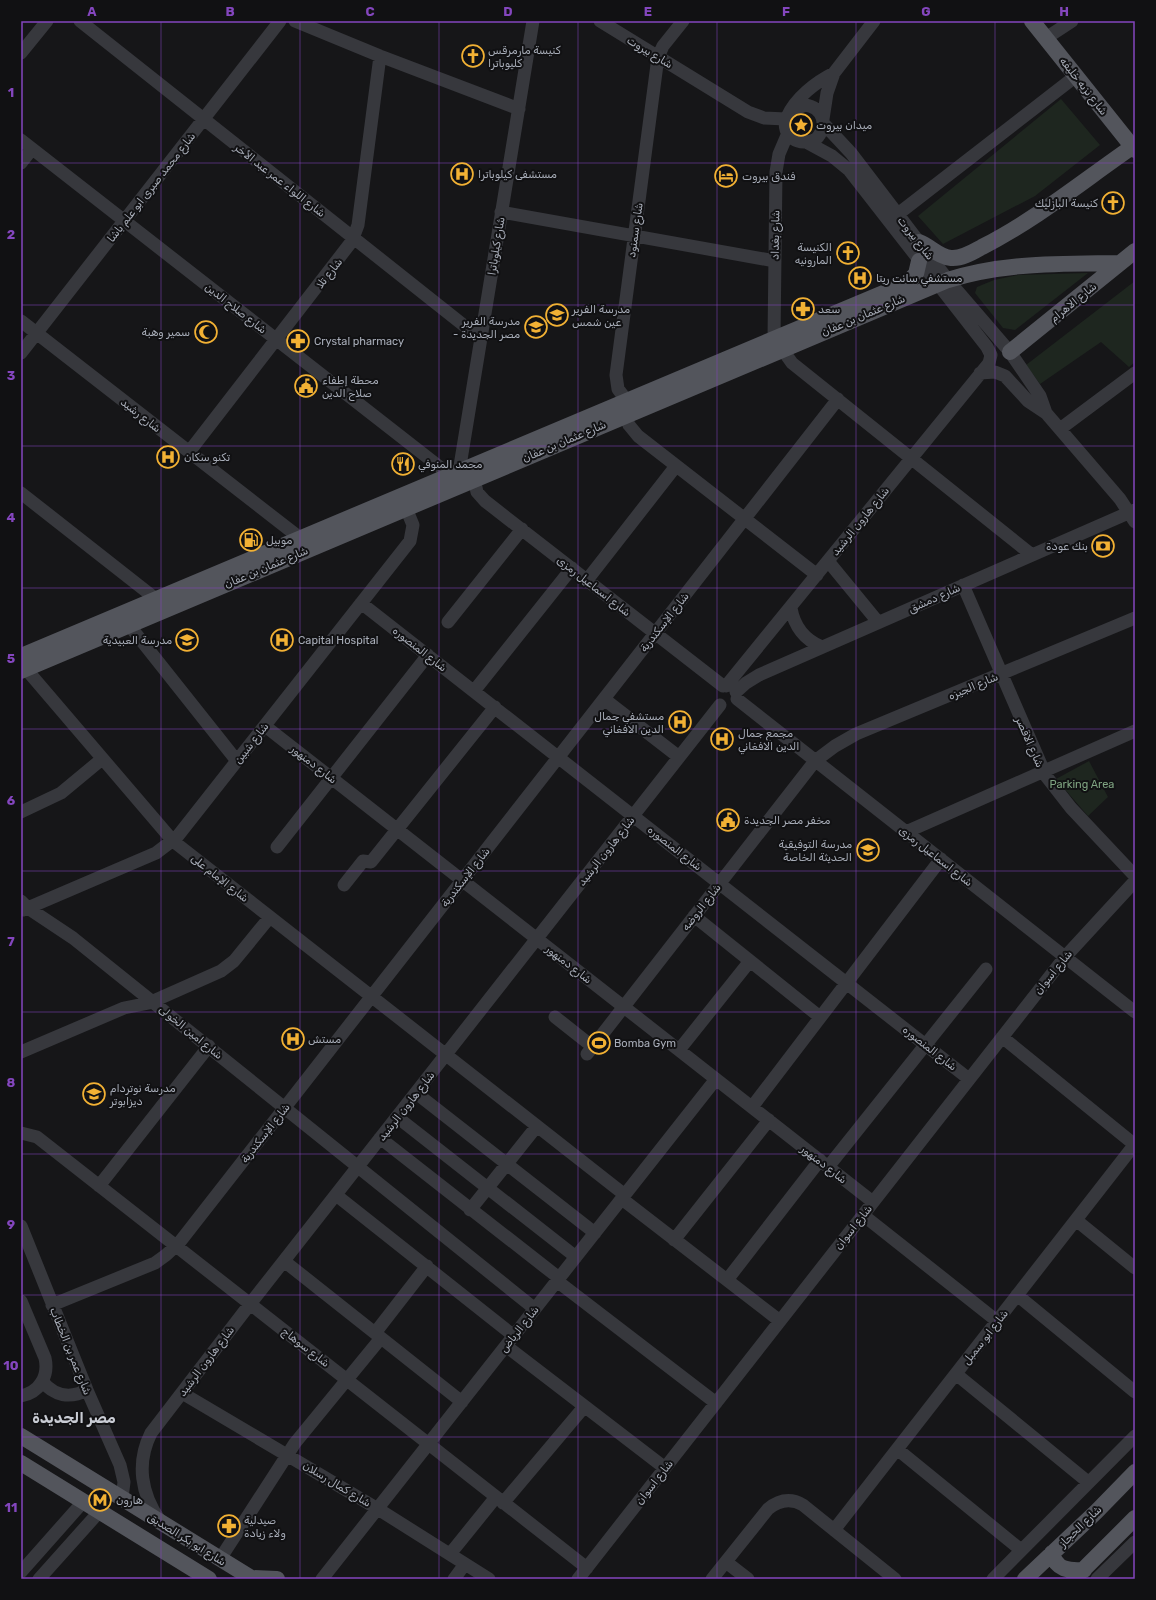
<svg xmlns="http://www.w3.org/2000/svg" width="1156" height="1600" font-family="Rubik,'Noto Sans Arabic',sans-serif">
<rect width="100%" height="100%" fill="#161618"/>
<path fill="#1e261f" d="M1061,99L1100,145L1035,196L943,244L918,216Z
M1088,273L1015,330L1003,328L975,293L977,287L994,280L1018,275Z
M1135,281V362L1129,367L1101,342L1040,384L1026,365Z
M1089,761L1108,797L1088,816L1056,779Z"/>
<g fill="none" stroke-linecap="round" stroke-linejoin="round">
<path stroke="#37383d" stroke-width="13" d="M80,21L481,339
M295,21L380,56L519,109
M600,21L748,112L764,118L786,119
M1046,38L1072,21
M21,53L47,21
M791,111L805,105C823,107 829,126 816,139C801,148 779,136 787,117C795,98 816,82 834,73
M823,119L827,93L834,73L874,21
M823,123L851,153L948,280L1010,352L1040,396L1046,413
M21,140L450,475
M808,143L832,156L849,170L987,347L991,355
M21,163L32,149
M501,212L775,261
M898,214L1076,76
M21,321L300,538
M774,339L776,172L779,154L788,133
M785,348L787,356L792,363L1032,555
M21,353L280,21
M980,373L995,372L1005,376L1028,401L1046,413L1120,499L1135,522
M627,401L618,389L616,375L658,57L663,46L683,21
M625,415L629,425L638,436L817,575
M1060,429L1135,373
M189,452L352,241L358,225L380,56
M459,472L533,21
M474,479L477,492L485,501L723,686
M21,493L156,599
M828,561L878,622
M587,580L676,466
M963,585L1046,776L1071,808L1135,876
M361,603L969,1079
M791,608C794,626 805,640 822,647
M448,622L522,529
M129,625L237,761
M26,669L173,841L625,1195
M726,686L989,363L991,355
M474,691L572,568
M736,692L746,683L759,675L1135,510
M604,699L679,757
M737,699L1135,1012
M265,726L873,1202
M21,812L61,793L102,759
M906,832L1135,731
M277,847L428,655
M344,885L363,861L371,862L495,707
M21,901L28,908L73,938L535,1309
M23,910L156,853L177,837L410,541L413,525L406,508
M694,916L820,1017
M555,1017L593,1047
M1002,1037L1135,1145
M679,1050L750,961
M21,1052L124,1008L149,1003L221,971L234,961L270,917
M587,1054L815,761L835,746L856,734L1135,618
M416,1093L595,1233
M752,1107L941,859
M397,1117L576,1257
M21,1133L37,1137L587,1568
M380,1138L559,1278
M828,1167L986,969
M99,1186L209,1046
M336,1195L514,1336
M622,1199L780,1321
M470,1210L537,1126
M863,1215L997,1321
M1076,1220L1135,1268
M21,1226L87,1390L120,1465L124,1482L122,1498
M674,1240L769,1120
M284,1261L462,1402
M727,1280L820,1160
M557,1281L716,1403
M1017,1295L1135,1392
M21,1301L45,1358C49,1376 40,1392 21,1396
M52,1305L155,1263L166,1255L179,1243L838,399
M375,1333L427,1266
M506,1346L665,1468
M956,1374L1088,1482
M42,1381C54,1396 70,1399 87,1390
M182,1393L378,1509L489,1579
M897,1449L1021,1550
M503,1503L584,1407
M160,1521C141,1494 136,1463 151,1433L250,1304L720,705
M834,1530L1135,1144
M450,1554L496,1497
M220,1559L295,1443L381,1338
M726,1562L748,1579
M21,1572L83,1502
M39,1579L99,1512
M322,1579L716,1079
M454,1579L465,1564
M578,1579L1065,957L1135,881
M712,1579L768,1509C779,1500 791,1498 803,1505L895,1579
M993,1579L1135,1436
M1097,1579L1135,1542"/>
<path stroke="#53555c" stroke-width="16" d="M1032,21L1135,150
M919,242C930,246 939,257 951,258C962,259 973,252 982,247C1037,219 1084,180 1135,145
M1010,352L1135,251
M21,656L907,283L916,274L919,261
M21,671L948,280C1005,262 1062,264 1120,263
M21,1436L253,1579
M21,1463L209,1579
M1052,1553C1056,1570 1069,1571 1084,1570
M251,1578L277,1579
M1025,1579L1096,1512L1135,1472
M1074,1579L1135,1518"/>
</g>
<path fill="none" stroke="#8446be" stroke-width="1" stroke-opacity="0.55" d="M161,21V1579M300,21V1579M439,21V1579M578,21V1579M717,21V1579M856,21V1579M995,21V1579M21,163H1135M21,305H1135M21,446H1135M21,588H1135M21,729H1135M21,871H1135M21,1012H1135M21,1154H1135M21,1295H1135M21,1437H1135"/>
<defs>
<g id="church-ring" transform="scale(1.15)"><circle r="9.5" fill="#111113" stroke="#f2b134" stroke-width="1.5"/><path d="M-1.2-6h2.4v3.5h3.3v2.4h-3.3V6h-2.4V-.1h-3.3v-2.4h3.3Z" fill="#f2b134"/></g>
<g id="sight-ring" transform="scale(1.15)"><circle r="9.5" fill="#111113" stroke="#f2b134" stroke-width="1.5"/><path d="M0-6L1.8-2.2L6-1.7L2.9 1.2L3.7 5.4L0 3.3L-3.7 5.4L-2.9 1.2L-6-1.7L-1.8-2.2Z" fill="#f2b134"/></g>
<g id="hospital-ring" transform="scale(1.15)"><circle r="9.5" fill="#111113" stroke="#f2b134" stroke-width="1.5"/><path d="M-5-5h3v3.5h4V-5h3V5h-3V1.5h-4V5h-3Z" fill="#f2b134"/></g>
<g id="hotel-ring" transform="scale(1.15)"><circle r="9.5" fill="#111113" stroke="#f2b134" stroke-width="1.5"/><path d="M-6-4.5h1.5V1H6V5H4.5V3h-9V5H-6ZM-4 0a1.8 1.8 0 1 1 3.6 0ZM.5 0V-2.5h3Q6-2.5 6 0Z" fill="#f2b134"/></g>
<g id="pharmacy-ring" transform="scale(1.15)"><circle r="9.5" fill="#111113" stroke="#f2b134" stroke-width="1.5"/><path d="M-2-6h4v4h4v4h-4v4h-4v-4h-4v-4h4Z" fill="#f2b134"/></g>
<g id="school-ring" transform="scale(1.15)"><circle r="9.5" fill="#111113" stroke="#f2b134" stroke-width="1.5"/><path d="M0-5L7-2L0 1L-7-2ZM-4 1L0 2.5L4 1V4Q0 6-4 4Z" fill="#f2b134"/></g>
<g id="mosque-ring" transform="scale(1.15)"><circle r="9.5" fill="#111113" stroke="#f2b134" stroke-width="1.5"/><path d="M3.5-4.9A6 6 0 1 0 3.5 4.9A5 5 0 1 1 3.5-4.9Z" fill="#f2b134"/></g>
<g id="civic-ring" transform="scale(1.15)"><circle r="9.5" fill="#111113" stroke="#f2b134" stroke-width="1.5"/><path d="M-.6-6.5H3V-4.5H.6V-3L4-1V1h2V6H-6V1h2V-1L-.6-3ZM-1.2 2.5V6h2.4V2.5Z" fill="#f2b134"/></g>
<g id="restaurant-ring" transform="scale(1.15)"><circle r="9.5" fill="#111113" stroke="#f2b134" stroke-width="1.5"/><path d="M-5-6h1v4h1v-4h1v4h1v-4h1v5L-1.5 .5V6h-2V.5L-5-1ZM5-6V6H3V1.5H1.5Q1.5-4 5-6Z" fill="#f2b134"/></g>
<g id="fuel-ring" transform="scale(1.15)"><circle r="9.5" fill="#111113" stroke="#f2b134" stroke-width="1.5"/><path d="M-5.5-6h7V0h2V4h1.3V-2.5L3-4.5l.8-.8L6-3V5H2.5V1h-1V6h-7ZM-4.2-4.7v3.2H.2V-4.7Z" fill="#f2b134"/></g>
<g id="bank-ring" transform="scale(1.15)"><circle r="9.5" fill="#111113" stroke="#f2b134" stroke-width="1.5"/><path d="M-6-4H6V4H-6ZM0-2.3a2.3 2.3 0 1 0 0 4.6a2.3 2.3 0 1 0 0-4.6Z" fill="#f2b134"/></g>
<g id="stadium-ring" transform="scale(1.15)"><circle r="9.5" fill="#111113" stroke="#f2b134" stroke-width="1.5"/><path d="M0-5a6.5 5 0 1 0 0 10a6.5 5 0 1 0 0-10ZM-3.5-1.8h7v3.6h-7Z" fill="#f2b134"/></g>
<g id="metro-ring" transform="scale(1.15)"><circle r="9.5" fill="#111113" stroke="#f2b134" stroke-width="1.5"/><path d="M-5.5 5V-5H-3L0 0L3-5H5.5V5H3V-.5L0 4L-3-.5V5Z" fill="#f2b134"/></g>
</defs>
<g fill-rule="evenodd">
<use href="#church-ring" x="473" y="56"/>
<use href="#sight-ring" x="801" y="125"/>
<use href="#hospital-ring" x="462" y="174"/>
<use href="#hotel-ring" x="726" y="176"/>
<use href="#church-ring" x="1113" y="203"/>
<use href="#church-ring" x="848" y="253"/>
<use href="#hospital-ring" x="860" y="278"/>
<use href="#pharmacy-ring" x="803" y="309"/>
<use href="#school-ring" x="557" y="315"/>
<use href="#school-ring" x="536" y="327"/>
<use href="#mosque-ring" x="206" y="332"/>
<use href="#pharmacy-ring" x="298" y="341"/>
<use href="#civic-ring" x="306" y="386"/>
<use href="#hospital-ring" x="168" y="457"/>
<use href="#restaurant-ring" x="403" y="464"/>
<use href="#fuel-ring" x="251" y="540"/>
<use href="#bank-ring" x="1103" y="546"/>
<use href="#school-ring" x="187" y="640"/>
<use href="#hospital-ring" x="282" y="640"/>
<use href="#hospital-ring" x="680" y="722"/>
<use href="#hospital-ring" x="722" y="739"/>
<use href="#civic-ring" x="728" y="820"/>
<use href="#school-ring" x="868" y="850"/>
<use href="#hospital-ring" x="293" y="1039"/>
<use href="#stadium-ring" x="599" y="1043"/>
<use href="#school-ring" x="94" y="1094"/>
<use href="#metro-ring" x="100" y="1500"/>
<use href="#pharmacy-ring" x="229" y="1526"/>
</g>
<g text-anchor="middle" stroke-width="4" stroke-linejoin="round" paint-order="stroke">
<g font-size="11" fill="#a8adb8" stroke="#111113" text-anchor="start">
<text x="488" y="54">كنيسة مارمرقس<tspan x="488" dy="13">كليوباترا</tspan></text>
<text x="816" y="129">ميدان بيروت</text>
<text x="478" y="178">مستشفى كيلوباترا</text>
<text x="742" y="180">فندق بيروت</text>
<text x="1098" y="207" text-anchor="end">كنيسة البازليك</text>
<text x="832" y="251" text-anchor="end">الكنيسة<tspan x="832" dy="13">المارونيه</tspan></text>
<text x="876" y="282">مستشفي سانت ريتا</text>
<text x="572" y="313">مدرسة الفرير<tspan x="572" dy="13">عين شمس</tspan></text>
<text x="818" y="313">سعد</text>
<text x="520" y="325" text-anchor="end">مدرسة الفرير<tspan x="520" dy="13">- مصر الجديدة</tspan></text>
<text x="190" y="336" text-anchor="end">سمير وهبة</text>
<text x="314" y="345">Crystal pharmacy</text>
<text x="322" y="384">محطة إطفاء<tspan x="322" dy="13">صلاح الدين</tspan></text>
<text x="184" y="461">تكنو سكان</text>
<text x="418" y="468">محمد المنوفي</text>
<text x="266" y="544">موبيل</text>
<text x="1088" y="550" text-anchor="end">بنك عودة</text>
<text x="172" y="644" text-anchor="end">مدرسة العبيدية</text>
<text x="298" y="644">Capital Hospital</text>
<text x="664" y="720" text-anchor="end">مستشفي جمال<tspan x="664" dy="13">الدين الافغاني</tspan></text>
<text x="738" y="737">مجمع جمال<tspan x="738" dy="13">الدين الافغاني</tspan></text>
<text x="744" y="824">مخفر مصر الجديدة</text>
<text x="852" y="848" text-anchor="end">مدرسة التوفيقية<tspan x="852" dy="13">الحديثة الخاصة</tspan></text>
<text x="308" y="1043">مستش</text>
<text x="614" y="1047">Bomba Gym</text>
<text x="110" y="1092">مدرسة نوتردام<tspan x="110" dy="13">ديزابوتر</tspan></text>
<text x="116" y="1504">هارون</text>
<text x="244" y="1524">صيدلية<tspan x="244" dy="13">ولاء زيادة</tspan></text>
</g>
<g font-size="11" fill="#a8adb8" stroke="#111113">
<text transform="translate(650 52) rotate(31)" y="4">شارع بيروت</text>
<text transform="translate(1084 86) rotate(52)" y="4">شارع نزيه خليفه</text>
<text transform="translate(280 180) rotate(38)" y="4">شارع اللواء عمر عبد الأخر</text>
<text transform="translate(151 187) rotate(-52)" y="4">شارع محمد صبرى ابو علم باشا</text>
<text transform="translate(635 230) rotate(-82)" y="4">شارع سمنود</text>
<text transform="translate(775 235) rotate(-89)" y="4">شارع بغداد</text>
<text transform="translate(916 238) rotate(52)" y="4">شارع بيروت</text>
<text transform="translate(496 246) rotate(-81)" y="4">شارع كيلوباترا</text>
<text transform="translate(329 273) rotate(-52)" y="4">شارع تلا</text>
<text transform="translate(1073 302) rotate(-39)" y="4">شارع الاهرام</text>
<text transform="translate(236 308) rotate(38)" y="4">شارع صلاح الدين</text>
<text transform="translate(863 315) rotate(-23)" y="4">شارع عثمان بن عفان</text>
<text transform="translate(141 415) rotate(38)" y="4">شارع رشيد</text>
<text transform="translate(564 441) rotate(-23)" y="4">شارع عثمان بن عفان</text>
<text transform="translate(860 521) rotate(-51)" y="4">شارع هارون الرشيد</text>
<text transform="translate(266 567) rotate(-23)" y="4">شارع عثمان بن عفان</text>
<text transform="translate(594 586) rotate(38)" y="4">شارع اسماعيل رمزى</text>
<text transform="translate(934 598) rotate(-24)" y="4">شارع دمشق</text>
<text transform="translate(664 622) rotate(-52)" y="4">شارع الإسكندرية</text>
<text transform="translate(420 649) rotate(38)" y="4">شارع المنصوره</text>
<text transform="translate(973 686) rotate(-23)" y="4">شارع الجيزه</text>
<text transform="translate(1030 742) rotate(66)" y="4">شارع الاقصر</text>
<text transform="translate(251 743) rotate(-52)" y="4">شارع شبين</text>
<text transform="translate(314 764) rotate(38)" y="4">شارع دمنهور</text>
<text transform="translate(675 848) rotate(38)" y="4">شارع المنصوره</text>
<text transform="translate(606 851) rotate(-52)" y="4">شارع هارون الرشيد</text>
<text transform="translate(936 856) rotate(38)" y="4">شارع اسماعيل رمزى</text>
<text transform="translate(465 877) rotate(-52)" y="4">شارع الإسكندرية</text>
<text transform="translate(220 878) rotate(38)" y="4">شارع الإمام على</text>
<text transform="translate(701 907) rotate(-52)" y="4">شارع الروضه</text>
<text transform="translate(569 964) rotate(38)" y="4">شارع دمنهور</text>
<text transform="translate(1053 972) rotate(-51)" y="4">شارع اسوان</text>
<text transform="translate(191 1032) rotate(39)" y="4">شارع امين الخولى</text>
<text transform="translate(930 1048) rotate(38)" y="4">شارع المنصوره</text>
<text transform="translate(406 1106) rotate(-52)" y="4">شارع هارون الرشيد</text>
<text transform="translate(265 1133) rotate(-52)" y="4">شارع الإسكندرية</text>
<text transform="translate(824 1164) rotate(38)" y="4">شارع دمنهور</text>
<text transform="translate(853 1227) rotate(-52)" y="4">شارع اسوان</text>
<text transform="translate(519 1329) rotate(-52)" y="4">شارع الرياض</text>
<text transform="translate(985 1337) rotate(-52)" y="4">شارع ابو سمبل</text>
<text transform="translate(306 1347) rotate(38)" y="4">شارع سوهاج</text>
<text transform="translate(71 1351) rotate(68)" y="4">شارع عمر بن الخطاب</text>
<text transform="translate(206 1361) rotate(-53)" y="4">شارع هارون الرشيد</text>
<text transform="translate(654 1482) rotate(-52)" y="4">شارع اسوان</text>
<text transform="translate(337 1484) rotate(31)" y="4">شارع كمال رسلان</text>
<text transform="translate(1080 1526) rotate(-44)" y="4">شارع الحجاز</text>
<text transform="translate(187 1539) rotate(32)" y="4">شارع ابو بكر الصديق</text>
</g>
<g font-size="11" fill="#7fa381" stroke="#111113">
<text x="1082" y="788">Parking Area</text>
</g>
<g font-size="15" font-weight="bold" fill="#c9ccd4" stroke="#111113">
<text x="74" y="1423">مصر الجديدة</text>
</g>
</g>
<rect width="1156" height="1600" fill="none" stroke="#111113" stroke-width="44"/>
<rect x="22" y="22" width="1112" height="1556" fill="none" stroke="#8446be" stroke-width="1.5"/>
<g font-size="13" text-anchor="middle" font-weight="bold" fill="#8446be">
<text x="92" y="16">A</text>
<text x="230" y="16">B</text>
<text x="370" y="16">C</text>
<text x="508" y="16">D</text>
<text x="648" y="16">E</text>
<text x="786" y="16">F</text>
<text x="926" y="16">G</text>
<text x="1064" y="16">H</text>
<text x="11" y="97">1</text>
<text x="11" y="239">2</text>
<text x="11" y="380">3</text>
<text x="11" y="522">4</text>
<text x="11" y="663">5</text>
<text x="11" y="805">6</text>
<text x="11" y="946">7</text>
<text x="11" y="1087">8</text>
<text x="11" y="1229">9</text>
<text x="11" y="1370">10</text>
<text x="11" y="1512">11</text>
</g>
</svg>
